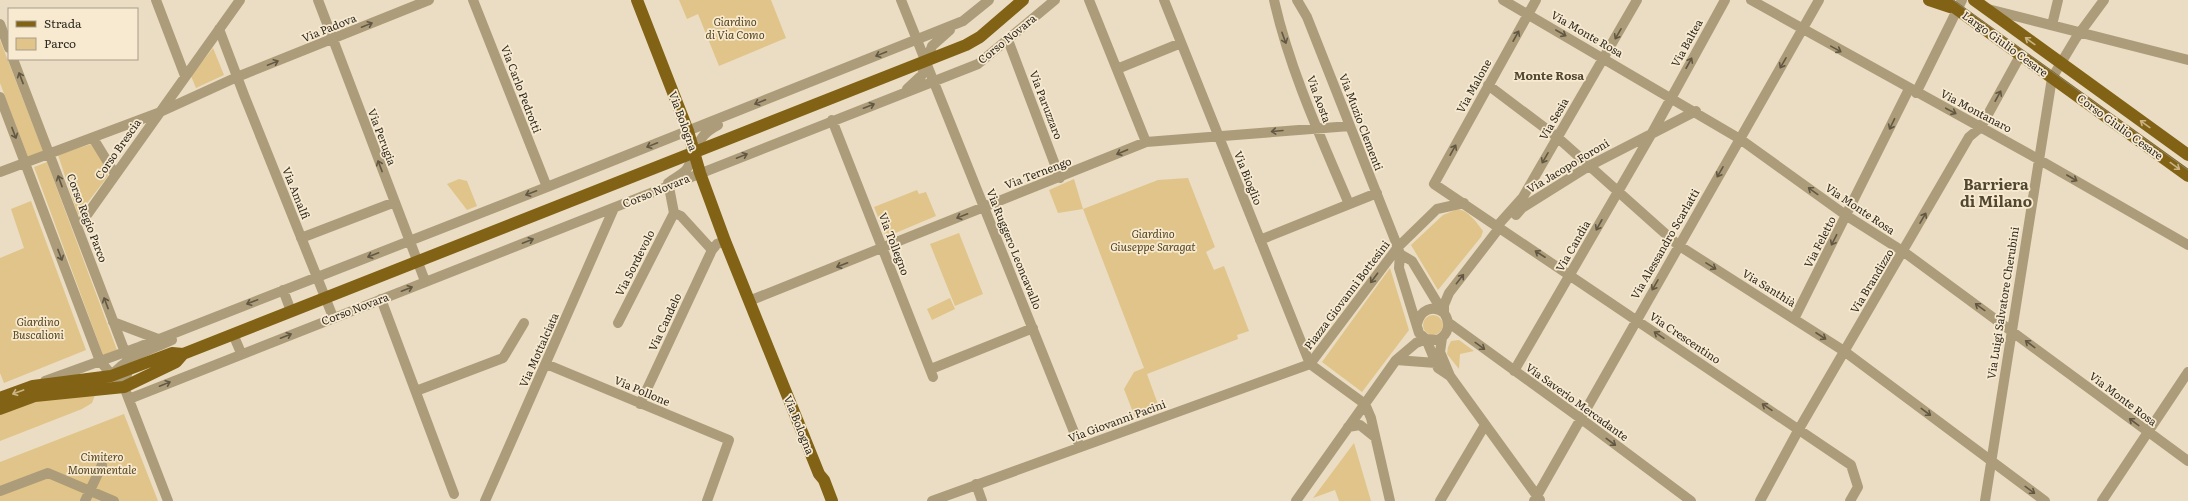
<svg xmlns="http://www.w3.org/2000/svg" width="2188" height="501" font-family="Literata,serif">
<rect width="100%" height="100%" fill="#eaddc3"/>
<path fill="#e1c489" d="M679,0H771L786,38L719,66L698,14L687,19Z
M0,40L43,151L28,157L0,83Z
M213,48L224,75L196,88L191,76Z
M91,144L103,162L108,176L78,215L58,155Z
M47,162L117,350L103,355L34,167Z
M1188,178L1215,247L1206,252L1214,270L1224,266L1249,331L1237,335L1238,339L1147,374L1160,410L1136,420L1124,389L1134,372L1144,368L1083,209L1058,213L1049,190L1074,179L1083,209L1158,180Z
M459,179L467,181L477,206L467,210L447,184Z
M917,190L919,194L926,192L936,216L886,237L874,207Z
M31,201L86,350L4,383L0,373V258L24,248L11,209Z
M1458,209C1469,211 1476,222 1483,231L1481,237L1438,290L1411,245L1443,215Z
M959,233L983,294L955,306L930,244Z
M1390,268L1409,330L1362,392L1322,362Z
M950,298L955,309L932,320L927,309Z
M1423 325a10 10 0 1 1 20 0a10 10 0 1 1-20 0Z
M1459,340L1474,351L1460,354L1459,369L1447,354L1448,347L1451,341Z
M95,395L92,403L82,409L0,441V414C36,399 57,396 95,395Z
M124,414L158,501H0V462Z
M1354,443L1371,501H1339L1335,490L1313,498Z"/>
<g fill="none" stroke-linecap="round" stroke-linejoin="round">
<path stroke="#ad9c79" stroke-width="10" d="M156,0L185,76
M318,0L425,281
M473,0L547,187
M901,0L1080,447
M1089,0L1146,142
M1164,0L1310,364
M1274,0C1290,71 1321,138 1349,204
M1297,0L1307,17L1395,240L1400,254L1399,268L1419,333L1426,339L1438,340C1449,334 1451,323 1444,313C1433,304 1420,310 1417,324
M1503,0L1740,139L1847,216L1904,252L2188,461
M1536,0L1434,184L1851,465L1858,487L1850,501
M1751,0L2038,159L2188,245
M1988,9L2188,60
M0,24L9,48
M2052,25L2058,0
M219,29L244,95L333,317
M1008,40L1060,178
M13,59L128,360V370L124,387
M1117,69L1181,43
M1488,85L1557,137L1678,245L1844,351L2045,501
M907,89L922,75L932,46L950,30
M1916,93L1962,0
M0,97L100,361L116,380
M832,120L933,377
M93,138L115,174
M0,172L158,113L237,77L429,0
M668,183C673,179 681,175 686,170C700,150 693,138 718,125
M669,187L674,213
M674,213L681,216L712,250
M1516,215L1522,208L1589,166L1696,111
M84,219L240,0
M1498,225L1523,197L1637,0
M301,238L395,202
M1260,240L1377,193
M1400,254L1412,261L1438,304L1439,310
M283,290L291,311
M381,299L454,494
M749,301L1146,142L1350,126
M1444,313V305L1449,293L1500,227
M1794,319L1909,89
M113,322L158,339
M618,323L674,213
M1449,323L1580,418L1691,501
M233,334L241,353
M1442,338L1440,352L1450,376L1540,500
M1426,339L1438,368L1450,376
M1396,360L1436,363
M546,364L729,440L707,501
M1310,364L1398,247L1437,209L1464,203
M1310,364L1365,404
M931,369L1033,328
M1514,371L1652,133L1725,0
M111,376C131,354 146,352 172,340
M45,381L139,347L547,187L963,21L989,0
M416,391L503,358L524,323
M126,392L168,501
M129,399L978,64L1055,0
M640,404L712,250L717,244L725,241
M1365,404L1371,418L1390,501
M1348,427L1360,425L1375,437
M976,484L982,501
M0,491L48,473L114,501
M85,501L102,465
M485,501L614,208
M932,501L1310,364
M1296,501L1396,360L1416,343L1426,339
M1440,501L1485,425
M1534,501L1819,0
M1760,501L1799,429L1969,137L1981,127L2020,56
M1985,501L2052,78L2076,38L2104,0
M2102,501L2188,372"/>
<path stroke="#826214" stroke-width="12" d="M637,0L688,131L700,173L725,241L819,474L824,480L832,501
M1929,0L1950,7
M1944,0L2188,176
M1974,0L2188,155
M0,398L33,386L111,376L172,353L183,354L966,45L980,37L1023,0
M0,409L35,396L124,387L176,362L183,354"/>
<path stroke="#88806e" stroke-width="1" d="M1953,0L2188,170"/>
</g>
<defs><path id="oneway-shaft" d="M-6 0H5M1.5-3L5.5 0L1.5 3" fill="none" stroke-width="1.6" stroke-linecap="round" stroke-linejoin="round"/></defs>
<g stroke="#615844">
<use href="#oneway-shaft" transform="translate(367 25) rotate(-22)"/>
<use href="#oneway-shaft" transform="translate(1561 33) rotate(30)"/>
<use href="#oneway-shaft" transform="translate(1618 34) rotate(120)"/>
<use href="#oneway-shaft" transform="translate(1516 36) rotate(-61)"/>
<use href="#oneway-shaft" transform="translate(1284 38) rotate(70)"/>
<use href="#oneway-shaft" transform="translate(1836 49) rotate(29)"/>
<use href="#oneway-shaft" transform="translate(881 54) rotate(158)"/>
<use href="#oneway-shaft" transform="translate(273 63) rotate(-22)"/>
<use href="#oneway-shaft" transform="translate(1689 63) rotate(-61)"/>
<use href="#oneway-shaft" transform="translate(1783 63) rotate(120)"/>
<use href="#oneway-shaft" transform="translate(21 78) rotate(-111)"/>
<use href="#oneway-shaft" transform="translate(1998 96) rotate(-61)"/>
<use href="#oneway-shaft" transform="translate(760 102) rotate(158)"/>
<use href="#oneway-shaft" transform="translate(869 106) rotate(-21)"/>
<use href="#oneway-shaft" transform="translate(1951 111) rotate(28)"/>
<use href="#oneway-shaft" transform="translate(1892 124) rotate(116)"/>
<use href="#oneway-shaft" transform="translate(1277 131) rotate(175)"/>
<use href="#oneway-shaft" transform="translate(14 133) rotate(69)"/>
<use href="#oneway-shaft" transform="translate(652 145) rotate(158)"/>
<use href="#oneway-shaft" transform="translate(1453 150) rotate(-61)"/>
<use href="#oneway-shaft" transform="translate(1122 152) rotate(157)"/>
<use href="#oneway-shaft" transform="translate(742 156) rotate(-22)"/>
<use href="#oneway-shaft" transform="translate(1545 158) rotate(120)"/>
<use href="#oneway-shaft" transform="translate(380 166) rotate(-111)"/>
<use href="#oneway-shaft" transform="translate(1720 172) rotate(120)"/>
<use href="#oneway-shaft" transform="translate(2072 178) rotate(30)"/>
<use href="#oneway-shaft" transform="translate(60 181) rotate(-110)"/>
<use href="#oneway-shaft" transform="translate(1813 191) rotate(-144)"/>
<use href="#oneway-shaft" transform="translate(531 193) rotate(159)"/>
<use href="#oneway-shaft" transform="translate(962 216) rotate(158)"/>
<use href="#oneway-shaft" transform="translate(1923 218) rotate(-60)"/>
<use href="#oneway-shaft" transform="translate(1599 225) rotate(119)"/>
<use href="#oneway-shaft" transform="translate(1834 240) rotate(117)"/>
<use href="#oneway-shaft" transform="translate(528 241) rotate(-21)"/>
<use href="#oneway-shaft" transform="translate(1540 254) rotate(-147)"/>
<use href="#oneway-shaft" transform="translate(60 255) rotate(69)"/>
<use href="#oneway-shaft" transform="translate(373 255) rotate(159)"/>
<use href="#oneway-shaft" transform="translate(842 265) rotate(159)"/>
<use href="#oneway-shaft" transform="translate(1711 266) rotate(32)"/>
<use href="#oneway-shaft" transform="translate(1374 278) rotate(127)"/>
<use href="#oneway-shaft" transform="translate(1460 279) rotate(-52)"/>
<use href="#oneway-shaft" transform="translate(1655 285) rotate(120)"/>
<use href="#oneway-shaft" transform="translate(407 289) rotate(-21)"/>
<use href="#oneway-shaft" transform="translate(252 302) rotate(159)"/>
<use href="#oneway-shaft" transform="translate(106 303) rotate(-111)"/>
<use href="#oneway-shaft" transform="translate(1980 307) rotate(-144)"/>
<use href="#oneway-shaft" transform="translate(1659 335) rotate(-146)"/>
<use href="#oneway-shaft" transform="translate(286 336) rotate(-21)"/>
<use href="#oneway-shaft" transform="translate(1821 336) rotate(33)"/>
<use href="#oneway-shaft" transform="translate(2030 344) rotate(-143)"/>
<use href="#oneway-shaft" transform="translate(1480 346) rotate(36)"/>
<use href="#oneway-shaft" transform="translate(165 384) rotate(-22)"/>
<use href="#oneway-shaft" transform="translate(1767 407) rotate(-146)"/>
<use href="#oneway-shaft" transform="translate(1926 412) rotate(37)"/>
<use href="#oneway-shaft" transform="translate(2134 422) rotate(-143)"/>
<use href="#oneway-shaft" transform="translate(1611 442) rotate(37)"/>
<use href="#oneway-shaft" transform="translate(2030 490) rotate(36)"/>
</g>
<g stroke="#c8b485">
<use href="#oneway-shaft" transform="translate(2030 41) rotate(-144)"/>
<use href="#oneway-shaft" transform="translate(2145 124) rotate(-144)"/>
<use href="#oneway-shaft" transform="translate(2175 166) rotate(36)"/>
<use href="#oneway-shaft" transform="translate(18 392) rotate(160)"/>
</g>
<g text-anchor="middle" stroke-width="3.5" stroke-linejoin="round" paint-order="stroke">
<g font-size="11" font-style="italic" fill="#574621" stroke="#f7ead0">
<text x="735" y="26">Giardino<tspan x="735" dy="13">di Via Como</tspan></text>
<text x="1153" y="238">Giardino<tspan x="1153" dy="13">Giuseppe Saragat</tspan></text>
<text x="38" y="326">Giardino<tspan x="38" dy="13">Buscalioni</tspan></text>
<text x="102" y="461">Cimitero<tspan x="102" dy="13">Monumentale</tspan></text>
</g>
<g font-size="11" fill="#2f2a20" stroke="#f7ead0">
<text transform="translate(329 28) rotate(-22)" y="4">Via Padova</text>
<text transform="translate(1587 34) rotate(30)" y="4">Via Monte Rosa</text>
<text transform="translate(1007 39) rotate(-39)" y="4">Corso Novara</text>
<text transform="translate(1687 43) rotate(-61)" y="4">Via Baltea</text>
<text transform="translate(2005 44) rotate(36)" y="4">Largo Giulio Cesare</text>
<text transform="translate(1474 86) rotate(-61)" y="4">Via Malone</text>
<text transform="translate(521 89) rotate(69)" y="4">Via Carlo Pedrotti</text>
<text transform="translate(1319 99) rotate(70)" y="4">Via Aosta</text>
<text transform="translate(1046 105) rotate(69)" y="4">Via Paruzzaro</text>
<text transform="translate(1976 111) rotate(28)" y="4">Via Montanaro</text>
<text transform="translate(1554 119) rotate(-60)" y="4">Via Sesia</text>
<text transform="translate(683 121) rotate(70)" y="4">Via Bologna</text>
<text transform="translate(1361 122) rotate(69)" y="4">Via Muzio Clementi</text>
<text transform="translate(2120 127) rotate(36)" y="4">Corso Giulio Cesare</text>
<text transform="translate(382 137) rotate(69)" y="4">Via Perugia</text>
<text transform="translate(118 149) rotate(-55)" y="4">Corso Brescia</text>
<text transform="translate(1568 166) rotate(-31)" y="4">Via Jacopo Foroni</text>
<text transform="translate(1038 173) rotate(-21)" y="4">Via Ternengo</text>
<text transform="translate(1248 178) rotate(68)" y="4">Via Bioglio</text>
<text transform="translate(656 191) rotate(-22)" y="4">Corso Novara</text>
<text transform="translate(296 193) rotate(68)" y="4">Via Amalfi</text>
<text transform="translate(1860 209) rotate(34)" y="4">Via Monte Rosa</text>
<text transform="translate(87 218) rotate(69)" y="4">Corso Regio Parco</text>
<text transform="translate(1820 242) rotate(-63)" y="4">Via Feletto</text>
<text transform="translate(894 244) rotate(69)" y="4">Via Tollegno</text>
<text transform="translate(1665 244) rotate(-60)" y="4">Via Alessandro Scarlatti</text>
<text transform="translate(1573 246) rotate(-60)" y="4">Via Candia</text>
<text transform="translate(1014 249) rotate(68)" y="4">Via Ruggero Leoncavallo</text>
<text transform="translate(635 263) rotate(-63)" y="4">Via Sordevolo</text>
<text transform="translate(1872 281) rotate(-59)" y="4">Via Brandizzo</text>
<text transform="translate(1769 288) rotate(32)" y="4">Via Santhià</text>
<text transform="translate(1347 295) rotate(-53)" y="4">Piazza Giovanni Bottesini</text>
<text transform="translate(2003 303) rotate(-81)" y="4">Via Luigi Salvatore Cherubini</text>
<text transform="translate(355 309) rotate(-21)" y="4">Corso Novara</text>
<text transform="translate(665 322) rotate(-65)" y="4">Via Candelo</text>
<text transform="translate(1685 338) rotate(34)" y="4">Via Crescentino</text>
<text transform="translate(539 350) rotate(-66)" y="4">Via Mottalciata</text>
<text transform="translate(642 391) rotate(23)" y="4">Via Pollone</text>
<text transform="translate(2123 399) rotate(37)" y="4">Via Monte Rosa</text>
<text transform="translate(1577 402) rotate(36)" y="4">Via Saverio Mercadante</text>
<text transform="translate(1117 421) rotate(-20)" y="4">Via Giovanni Pacini</text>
<text transform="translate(799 425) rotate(68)" y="4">Via Bologna</text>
</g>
<g font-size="12" font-weight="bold" fill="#524731" stroke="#f7ead0">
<text x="1549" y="80">Monte Rosa</text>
</g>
<g font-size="15" font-weight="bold" fill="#524731" stroke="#f7ead0">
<text x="1996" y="190">Barriera<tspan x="1996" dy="17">di Milano</tspan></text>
</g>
</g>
<rect x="8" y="8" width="130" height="52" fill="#f7ead0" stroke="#a79d8a"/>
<rect x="16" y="21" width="20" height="6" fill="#826214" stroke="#a79d8a"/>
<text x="44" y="28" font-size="12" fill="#2f2a20">Strada</text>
<rect x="16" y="38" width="20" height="12" fill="#e1c489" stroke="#a79d8a"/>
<text x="44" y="48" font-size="12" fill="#2f2a20">Parco</text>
</svg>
